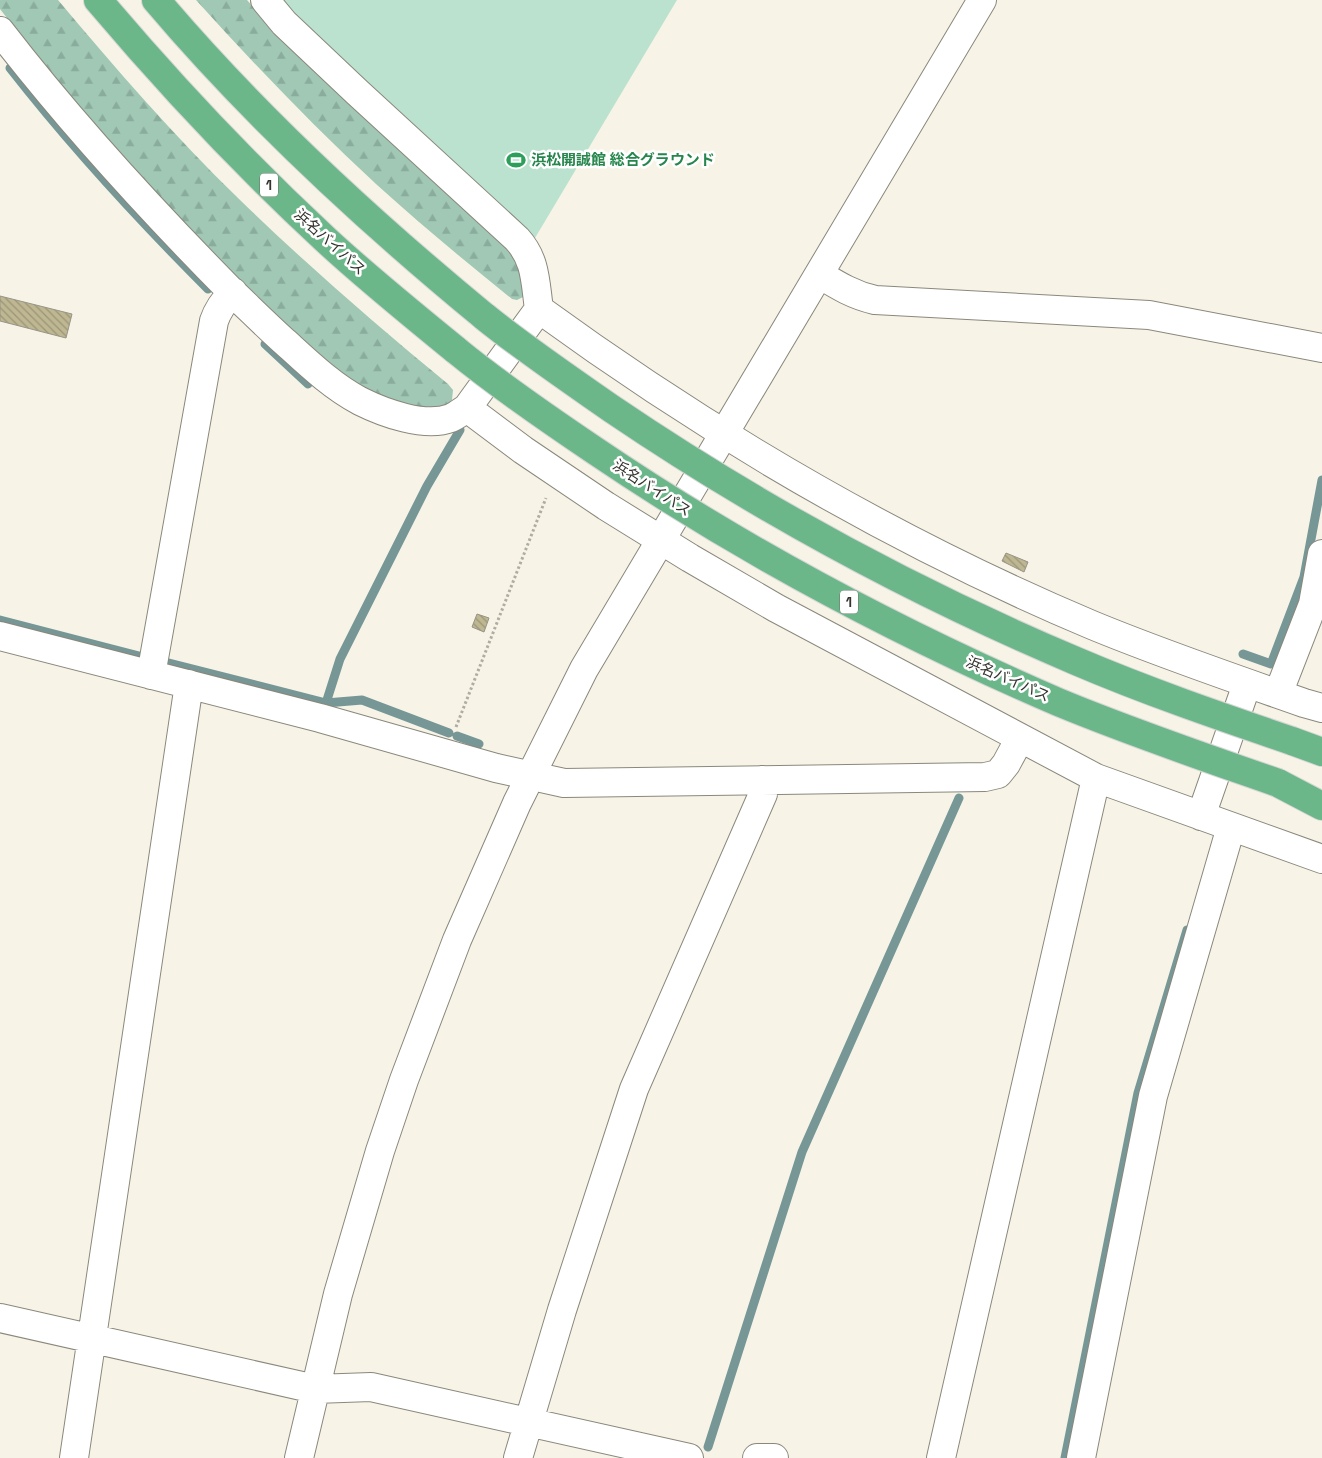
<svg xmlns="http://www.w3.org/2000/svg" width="1322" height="1458" font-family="'Space Grotesk','Noto Sans JP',sans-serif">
<defs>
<pattern id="forest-firs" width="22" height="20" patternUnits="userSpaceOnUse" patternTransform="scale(1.25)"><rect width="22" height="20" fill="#a0c8b5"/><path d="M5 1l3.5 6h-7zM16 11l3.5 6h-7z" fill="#8aac9c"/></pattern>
<pattern id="building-back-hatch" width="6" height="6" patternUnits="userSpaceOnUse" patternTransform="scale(1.25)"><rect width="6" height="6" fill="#beb792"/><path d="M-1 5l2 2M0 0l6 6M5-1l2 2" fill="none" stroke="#9b9578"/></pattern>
</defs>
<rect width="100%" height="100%" fill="#f7f4e7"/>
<path fill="url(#forest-firs)" d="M0,0H58C116,69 174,136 239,199C306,264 376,325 448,384L453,390L452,400C441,411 425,409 410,405C358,391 329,365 290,329C270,310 250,291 230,271C190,231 151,190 113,147C73,103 36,56 0,9Z
M196,0H247L275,32L507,248L519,265L523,291V297L517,300L512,299C466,262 420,224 376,184C313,126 254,64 196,0Z"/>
<path fill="#bbe2cf" d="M282,0H677L535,238L366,83L294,14Z"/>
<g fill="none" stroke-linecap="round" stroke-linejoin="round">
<path stroke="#769796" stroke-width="9" d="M10,68C71,146 138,219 208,289
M265,344L308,384
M0,620L143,657
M1243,654L1271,664L1304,577L1322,480
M165,662L326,703L362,700L449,733
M326,703L340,659L427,486L460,430
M457,736L479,744
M708,1447L802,1152L959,798
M1065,1458L1138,1093L1187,930"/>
</g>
<path fill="url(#building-back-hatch)" stroke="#979488" d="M0,296L72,314L66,338L0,321Z
M1006,553L1028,562L1024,572L1002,561Z
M477,614L489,618L484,632L472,627Z"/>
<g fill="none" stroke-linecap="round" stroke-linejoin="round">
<g stroke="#8a887c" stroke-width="30">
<path id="minor" d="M265,0L284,23L357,92L517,239C536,260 535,281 539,309C712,435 895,542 1092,625C1162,654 1233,678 1304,703L1322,708
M0,31C71,123 149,208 231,291C249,308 267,326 286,343C309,364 332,386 360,401C384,413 425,428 451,418C456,416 462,411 467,408L523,450L606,506L690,558L776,608L1096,778L1322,859
M819,274C837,285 853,295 875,300L1149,315L1322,348
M467,408L539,309
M0,636L320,718L496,768L564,783L985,777L998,774L1006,764L1020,738
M151,675L214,321C218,309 224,301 233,292
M1278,694L1313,604L1322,554
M1201,816L1247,684
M0,1318L315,1389L371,1387L689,1458
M74,1458L189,684
M299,1458L338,1294L380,1151L404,1080L457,940L517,803L584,669L982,0
M518,1458L562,1310L634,1089L763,794V780
M757,1458H774
M941,1458L1096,778
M1081,1458L1153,1096L1231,827"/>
</g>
<g stroke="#d6d6d5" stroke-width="30">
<path id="highway" d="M98,0C169,84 244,164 325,239C367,278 413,315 457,351
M156,0C255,117 367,220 485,317
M1292,741L1322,752
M1278,783L1322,806"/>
</g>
<path stroke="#afada3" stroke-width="3" stroke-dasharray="2.5 2.5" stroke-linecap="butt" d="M456,727L546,498"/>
<use href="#minor" stroke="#fff" stroke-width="28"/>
<use href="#highway" stroke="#6bb78a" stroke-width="28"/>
<g stroke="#d6d6d5" stroke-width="30" stroke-linecap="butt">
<path id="highway-bridge" d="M485,317C526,350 569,379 612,409C758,508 913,592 1076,661C1146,691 1219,716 1292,741
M457,351C501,387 548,419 594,450C740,549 896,632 1058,702C1130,732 1204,757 1278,783"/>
</g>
<use href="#highway-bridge" stroke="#6bb78a" stroke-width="28"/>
</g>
<defs>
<g id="stadium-bare" transform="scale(1.5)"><path d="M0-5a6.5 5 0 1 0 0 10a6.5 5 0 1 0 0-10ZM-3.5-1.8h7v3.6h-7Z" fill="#2e9e5b" stroke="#fff" stroke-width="2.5" paint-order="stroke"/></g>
</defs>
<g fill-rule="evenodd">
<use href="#stadium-bare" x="516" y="160"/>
</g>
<g text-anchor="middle" stroke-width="5" stroke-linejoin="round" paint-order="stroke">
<g fill="#fff" stroke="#71706d" stroke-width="1">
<rect x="260" y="173.5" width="18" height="23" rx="4"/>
<rect x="840" y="590.5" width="18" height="23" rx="4"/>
</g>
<g font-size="14" font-weight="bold" fill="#34332e">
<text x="269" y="190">1</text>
<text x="849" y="607">1</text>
</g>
<g font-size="15" font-weight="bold" fill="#27864d" stroke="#fff" text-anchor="start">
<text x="531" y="165">浜松開誠館 総合グラウンド</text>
</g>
<g font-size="15" fill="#34332e" stroke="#fff">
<text transform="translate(330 242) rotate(42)" y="5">浜名バイパス</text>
<text transform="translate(652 488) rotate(33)" y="5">浜名バイパス</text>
<text transform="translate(1008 679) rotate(24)" y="5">浜名バイパス</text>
</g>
</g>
</svg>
